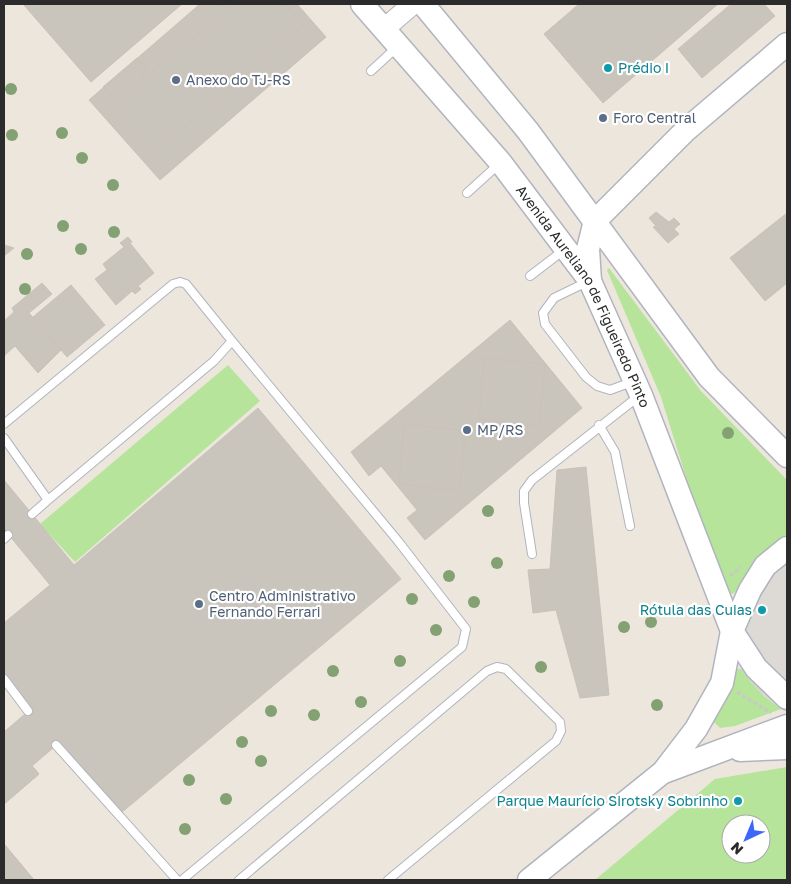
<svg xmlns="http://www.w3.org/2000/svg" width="791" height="884" font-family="'Golos Text',sans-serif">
<rect width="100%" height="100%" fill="#ede6dd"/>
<path fill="#b5e49a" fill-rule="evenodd" d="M609,268L701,391L787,480V537C766,550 752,585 732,594L728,593L704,535L661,397L607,270Z
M228,365L260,401L75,562L40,524Z
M736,669H741L764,696L781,709L735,726L720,728L714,722V718Z
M787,767V880H595L715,779ZM731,824H761V854H731Z"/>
<path fill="#ddd9d4" d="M787,537V711L781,709L764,696L750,681L741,669L732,631L777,543Z"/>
<path fill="#c9c4bc" stroke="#c9c2b7" d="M23,4H182L91,82Z
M200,4H297L326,37L160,180L89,100Z
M200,4H222L226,10L233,4H285L304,26L149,157L108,110L134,87L130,82L113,98L103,87L137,58L147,69L141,74L144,78L217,19L212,14L206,19L196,8Z
M579,4H718L603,103L544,34Z
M731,4H764L775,16L702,78L678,49Z
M656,212L669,222L674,218L680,224L674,229L679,234L668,243L653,227L656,226L649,218Z
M787,213V283L765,301L730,258Z
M128,237L132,242L130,243L154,273L138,286L141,289L135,294L132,291L116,305L95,279L107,270L103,264L124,247L120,243Z
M4,245L14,248L4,256Z
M42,283L52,294L29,313L61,350L38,373L15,346L4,356V321L14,312L12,308Z
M71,285L105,325L67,357L33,317Z
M510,320L582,408L425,540L407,518L417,510L381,466L369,476L351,452Z
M484,358L545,364L539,427L479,419Z
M258,408L401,579L121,813L60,742L32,766L39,774L4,804V732L32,708L4,673V623L50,585L4,529V480L74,565Z
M404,424L465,431L460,491L399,484Z
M586,467L609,695L580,698L556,610L533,613L528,570L550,569L557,470Z
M4,733L39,774L4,804Z
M4,844L34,880H4Z
M4,844L34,880H4Z"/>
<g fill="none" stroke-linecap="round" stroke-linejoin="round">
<g stroke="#b1b4bf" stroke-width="10">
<path id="service" d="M371,71L397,47
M467,193L499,164
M530,276L564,250
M589,281L554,298L543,313L545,324L586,377L597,386L610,390L632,382
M4,424L173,284L180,282L186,284L232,341
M599,425L615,452L630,526
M4,438L48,500L214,361L232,341L398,541L466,629L462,647L182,880
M32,514L48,500
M4,539L8,535
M532,554L524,503V491L532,480L639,396
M4,679L28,711
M56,745L177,880
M239,880L487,671L497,667L506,669L560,722L561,731L556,741L388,880"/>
</g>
<g stroke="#b1b4bf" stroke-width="22">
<path id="tertiary" d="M384,29L413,4"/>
</g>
<g stroke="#b1b4bf" stroke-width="25">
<g id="secondary">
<path id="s1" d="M362,4L501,163L590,281L641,395L732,631L756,668L787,698"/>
<path d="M423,4L528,131L709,377L787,456"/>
<path d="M590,281L588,249L595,221L686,130L787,44"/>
<path d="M740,750L787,748"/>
<path d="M664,772L787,726"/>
<path d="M529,880L663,772L696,729L722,683L732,631L750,590L765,566L787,548"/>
</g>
</g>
<path stroke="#c8c8c8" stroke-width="3" stroke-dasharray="4 2.5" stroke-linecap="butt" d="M730,576L741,567
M737,692L771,713"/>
<use href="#service" stroke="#fff" stroke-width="8"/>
<use href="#tertiary" stroke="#fff" stroke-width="20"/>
<use href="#secondary" stroke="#fff" stroke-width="22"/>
</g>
<g fill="#83a172">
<circle cx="11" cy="89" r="6"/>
<circle cx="62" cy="133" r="6"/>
<circle cx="12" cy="135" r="6"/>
<circle cx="82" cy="158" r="6"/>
<circle cx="113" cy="185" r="6"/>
<circle cx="63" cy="226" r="6"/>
<circle cx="114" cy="232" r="6"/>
<circle cx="81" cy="249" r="6"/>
<circle cx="27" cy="254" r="6"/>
<circle cx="25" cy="289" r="6"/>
<circle cx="728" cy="433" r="6"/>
<circle cx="488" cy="511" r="6"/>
<circle cx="497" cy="563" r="6"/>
<circle cx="449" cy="576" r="6"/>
<circle cx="412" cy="599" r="6"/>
<circle cx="474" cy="602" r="6"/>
<circle cx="651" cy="622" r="6"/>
<circle cx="624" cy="627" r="6"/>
<circle cx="436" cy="630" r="6"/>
<circle cx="400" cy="661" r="6"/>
<circle cx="541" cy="667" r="6"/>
<circle cx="333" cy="671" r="6"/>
<circle cx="361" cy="702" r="6"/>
<circle cx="657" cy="705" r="6"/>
<circle cx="271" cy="711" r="6"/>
<circle cx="314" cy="715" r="6"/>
<circle cx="242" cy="742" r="6"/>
<circle cx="261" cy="761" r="6"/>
<circle cx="189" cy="780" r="6"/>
<circle cx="226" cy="799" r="6"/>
<circle cx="185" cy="829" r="6"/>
</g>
<g fill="#0f9aa8" stroke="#fff" stroke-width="2">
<circle cx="608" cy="68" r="5"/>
<circle cx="762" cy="610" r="5"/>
<circle cx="738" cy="801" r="5"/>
</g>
<g fill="#5c6f8a" stroke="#fff" stroke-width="2">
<circle cx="176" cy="80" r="5"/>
<circle cx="603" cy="118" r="5"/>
<circle cx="467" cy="430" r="5"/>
<circle cx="199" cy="604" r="5"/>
</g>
<g text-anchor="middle" stroke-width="4.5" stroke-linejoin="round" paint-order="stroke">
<g font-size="14" fill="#0d838f" stroke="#fff" text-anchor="end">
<text x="618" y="73" text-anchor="start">Prédio I</text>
<text x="752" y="615">Rótula das Cuias</text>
<text x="728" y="806">Parque Maurício Sirotsky Sobrinho</text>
</g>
<g font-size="14" fill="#4e5e75" stroke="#fff" text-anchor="start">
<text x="186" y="85">Anexo do TJ-RS</text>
<text x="613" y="123">Foro Central</text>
<text x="477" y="435">MP/RS</text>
<text x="209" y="601">Centro Administrativo<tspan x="209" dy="16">Fernando Ferrari</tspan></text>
</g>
<g font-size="14" fill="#2b2b2b" stroke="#fff">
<text dy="5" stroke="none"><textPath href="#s1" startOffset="369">Avenida Aureliano de Figueiredo Pinto</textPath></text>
</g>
</g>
<rect width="791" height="884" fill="none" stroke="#2b2b2b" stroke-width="10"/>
<g transform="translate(746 839) rotate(224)"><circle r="24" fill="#ffffff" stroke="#aaaaaa"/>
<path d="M0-4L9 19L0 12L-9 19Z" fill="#3d66fa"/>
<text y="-8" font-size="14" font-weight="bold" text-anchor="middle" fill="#2b2b2b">N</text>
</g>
</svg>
